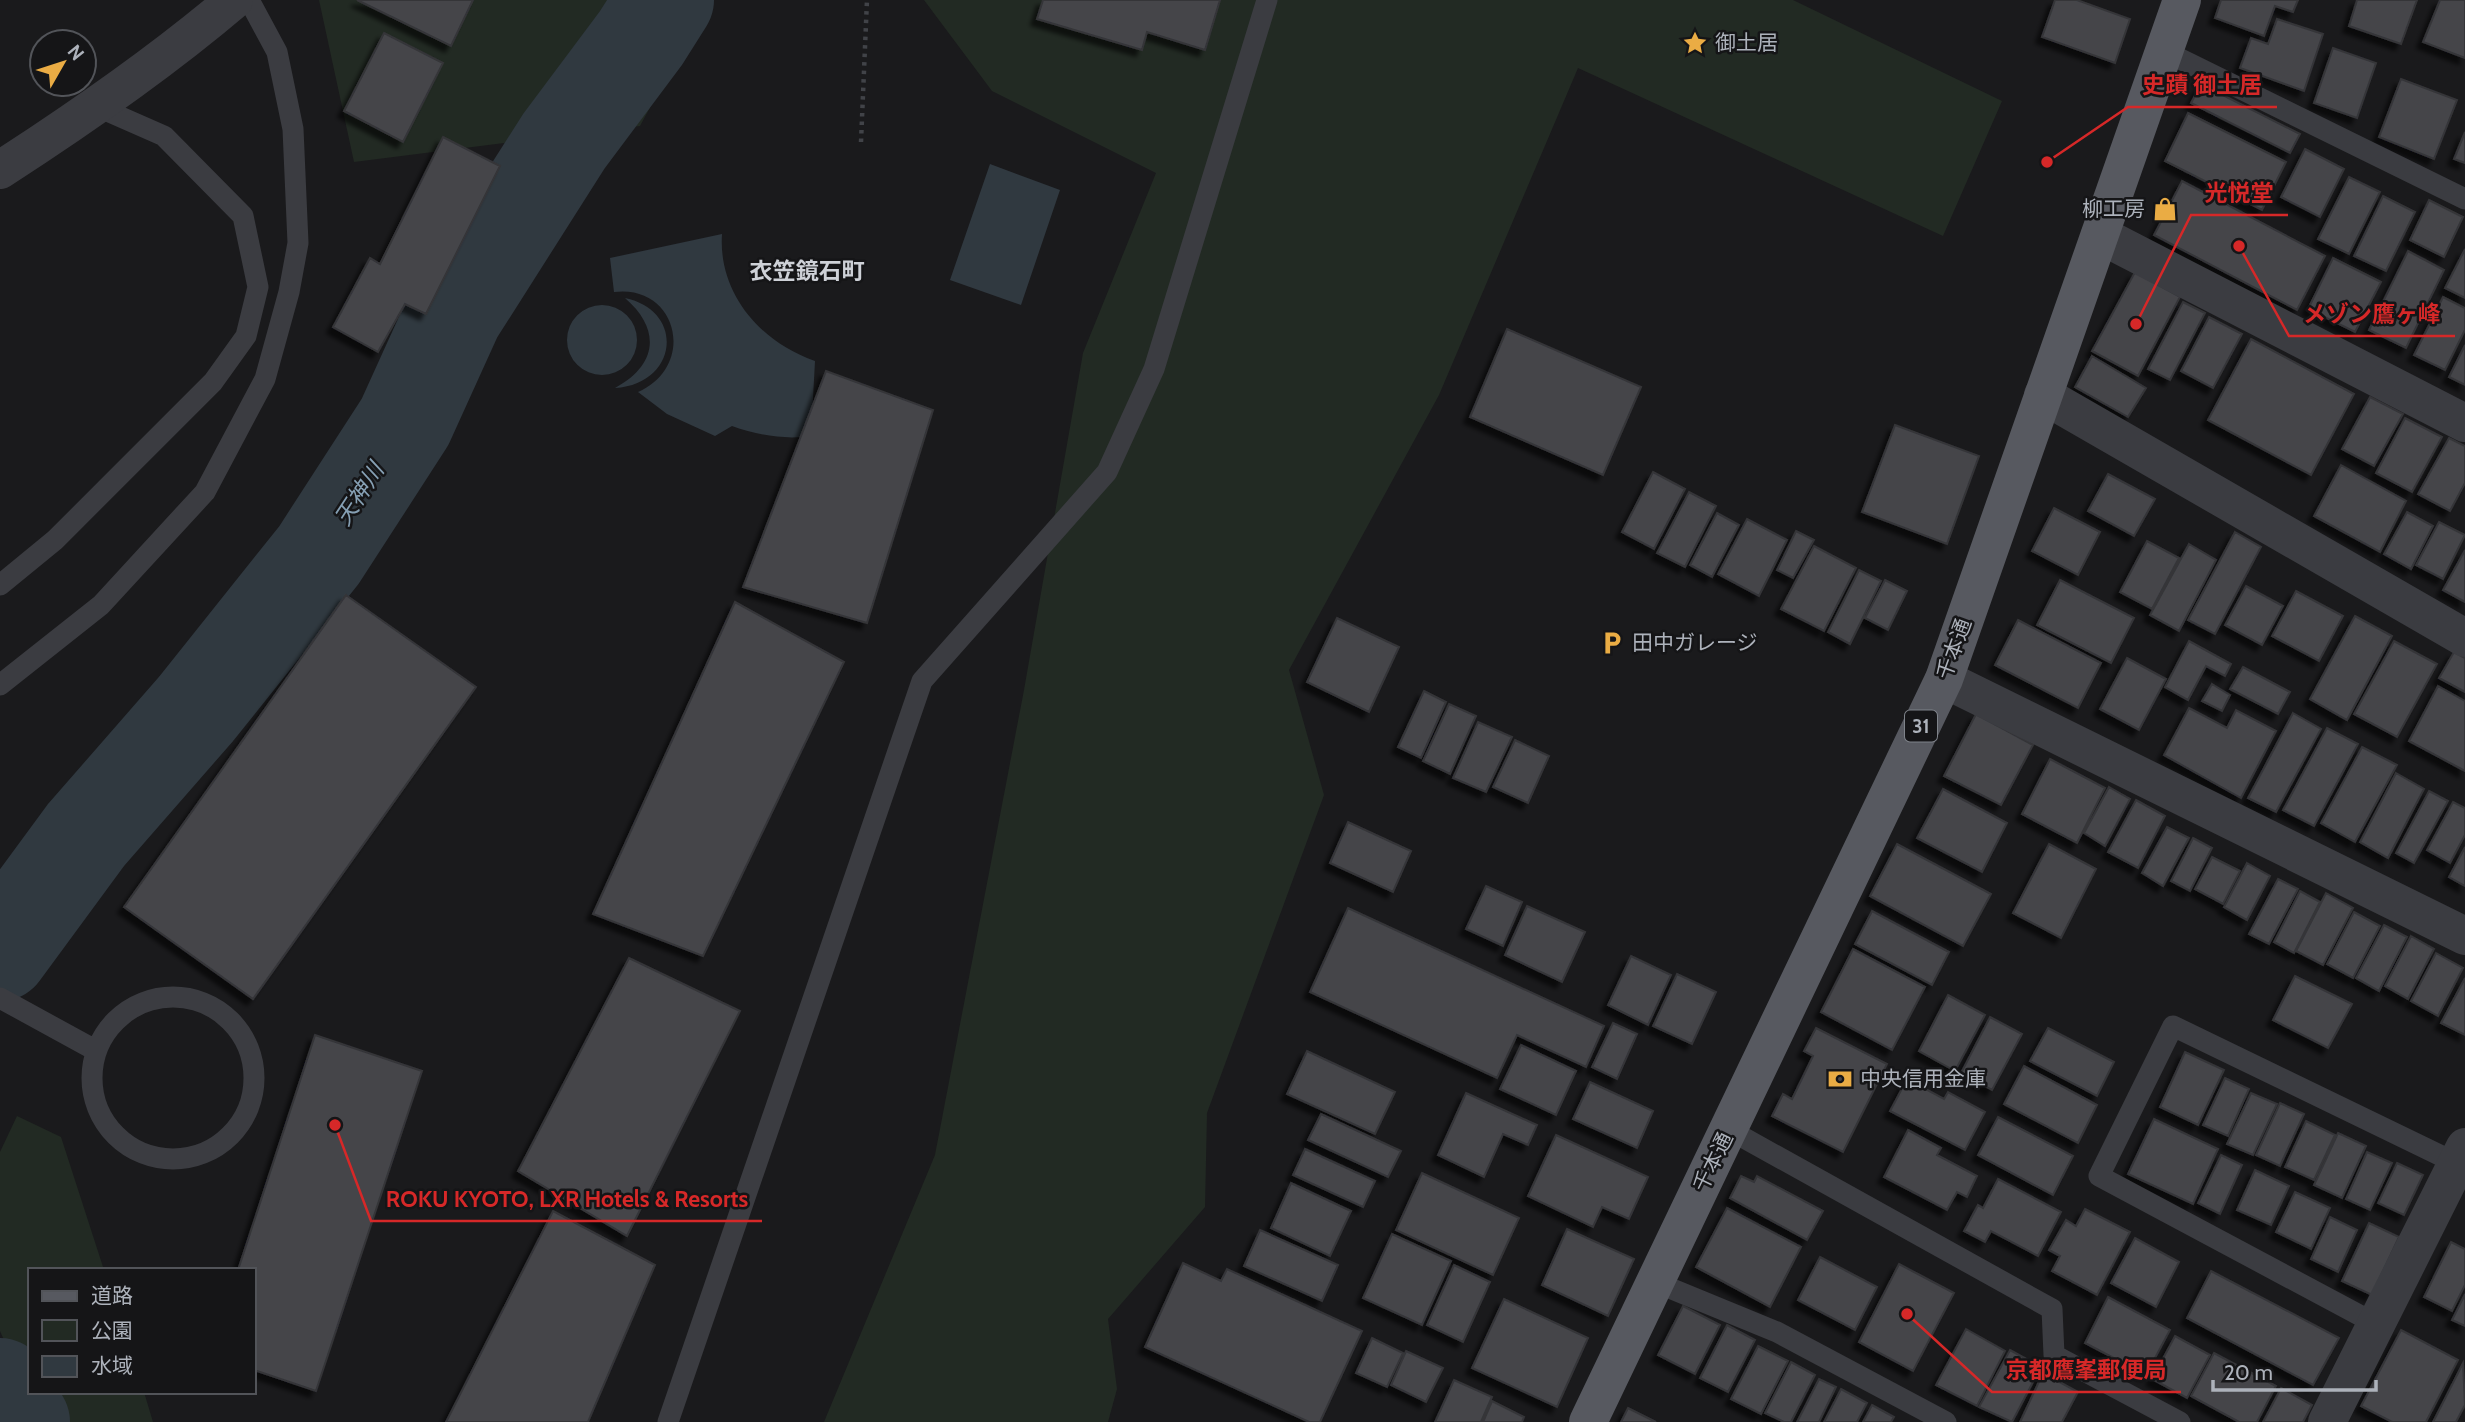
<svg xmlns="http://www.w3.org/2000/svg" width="2465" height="1422" font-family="Cabin,'Noto Sans JP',sans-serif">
<defs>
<filter id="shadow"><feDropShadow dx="-6" dy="6" stdDeviation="2" flood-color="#0009"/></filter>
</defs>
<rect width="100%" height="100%" fill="#1a1a1c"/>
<path fill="#222a23" d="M319,0H708L640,126L354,162Z
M924,0H1793L2002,101L1943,236L1578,68L1439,395L1289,670L1324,795L1207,1113L1205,1207L1108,1319L1117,1389L1108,1422H824L935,1155L1024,690L1083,353L1156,173L992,91Z
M17,1116L61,1137L104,1270H30V1392H144L153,1422H40L0,1331V1152Z"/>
<path fill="#303940" d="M990,164L1060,190L1021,305L950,280Z
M722,234C718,293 760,342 815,361L811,436C785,440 757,435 732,426L715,436L667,414L638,392C697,366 678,284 614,292L610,258Z
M625,298C686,311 678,384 615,388C658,365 661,329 625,298Z
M567 340a35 35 0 1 1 70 0a35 35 0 1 1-70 0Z"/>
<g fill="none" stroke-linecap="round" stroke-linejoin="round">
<path stroke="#303940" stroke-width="98" d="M0,952L86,835L196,709L319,555L405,422L454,314L564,141L641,38L665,0
M0,1387L21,1422"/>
</g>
<path fill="#444549" stroke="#343438" stroke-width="2" filter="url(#shadow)" d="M357,0H473L451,46Z
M1043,0H1042H1220L1205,50L1147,32L1142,50L1037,19Z
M2055,0H2077L2130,19L2115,63L2042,37Z
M2221,0H2298L2293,12L2275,6L2264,36L2215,18Z
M2357,0H2417L2401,44L2349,26Z
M2440,0H2465V58L2423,42Z
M2277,19L2323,34L2304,91L2240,68L2251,38L2268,44Z
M384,33L443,63L403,142L344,111Z
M2333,48L2376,63L2357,118L2314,103Z
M2401,79L2457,100L2434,159L2379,137Z
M2201,84L2300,134L2290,153L2191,103Z
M2188,113L2286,162L2262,210L2165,161Z
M2465,132V163L2454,159Z
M443,137L500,166L426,314L405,304L378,352L333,327L370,258L380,264Z
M2305,149L2344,169L2320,217L2281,197Z
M2349,177L2380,192L2349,254L2318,239Z
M2182,181L2325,256L2297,310L2154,235Z
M2383,196L2415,212L2386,271L2354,256Z
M2429,200L2463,217L2444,257L2410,240Z
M2465,249V298L2445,288Z
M2408,251L2444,270L2406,348L2369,330Z
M2333,258L2381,282L2355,332L2308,309Z
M2135,272L2180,297L2138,376L2092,351Z
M2443,297L2465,308V330L2445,370L2414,355Z
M2183,302L2205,313L2170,380L2148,369Z
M2209,317L2242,334L2213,388L2181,371Z
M1507,329L1641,387L1603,475L1470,417Z
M2251,339L2354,394L2311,475L2208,420Z
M2465,345V385L2449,377Z
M2092,356L2146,388L2128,417L2075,387Z
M826,371L933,410L867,623L743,587Z
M2370,397L2403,414L2374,466L2342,449Z
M2405,418L2442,437L2412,492L2376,473Z
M1895,425L1979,456L1947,544L1862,512Z
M2449,438L2465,446V483L2450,511L2418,494Z
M2341,465L2406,501L2380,552L2314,516Z
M1653,472L1685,489L1654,549L1622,532Z
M2108,474L2155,499L2134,536L2088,511Z
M1689,492L1716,506L1685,567L1657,553Z
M2054,508L2100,532L2078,575L2032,551Z
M2407,512L2433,526L2411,569L2384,554Z
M1717,513L1739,525L1712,577L1690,565Z
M1747,519L1787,540L1759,596L1718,574Z
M2439,522L2465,535L2443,579L2416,565Z
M1796,531L1814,540L1793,578L1777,570Z
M2235,532L2261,547L2215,634L2188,620Z
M2147,541L2179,558L2152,609L2120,592Z
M2189,544L2216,560L2179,631L2150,615Z
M1814,546L1856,568L1824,631L1781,609Z
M2465,550V602L2443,590Z
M1859,570L1881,581L1850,644L1828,632Z
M1885,580L1907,591L1888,630L1865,618Z
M2060,580L2134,618L2111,663L2037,625Z
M2246,586L2283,606L2262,645L2225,625Z
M2296,591L2343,616L2319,661L2272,636Z
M346,595L476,687L253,999L124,907Z
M735,602L844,662L703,956L593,914Z
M2355,616L2392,636L2347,720L2310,699Z
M1337,618L1399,647L1369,712L1307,682Z
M2018,620L2101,663L2078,708L1995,665Z
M2189,641L2231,664L2225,676L2206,666L2188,700L2165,687Z
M2394,641L2437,664L2397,737L2354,714Z
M2454,652L2465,658V692L2439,678Z
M2127,658L2166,679L2139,730L2100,709Z
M2243,667L2290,692L2278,714L2230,689Z
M2212,684L2230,695L2222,711L2202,701Z
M2438,686L2465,701V771L2409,741Z
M1424,691L1446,702L1421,758L1398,747Z
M1449,704L1476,716L1450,774L1423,761Z
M2189,708L2227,728L2236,710L2276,731L2241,798L2164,755Z
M2293,713L2321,729L2276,812L2248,798Z
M1976,714L2033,745L2001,805L1944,776Z
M1478,722L1512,737L1486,792L1453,778Z
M2327,728L2358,744L2314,826L2283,810Z
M1515,740L1549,756L1528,803L1493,787Z
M2362,747L2397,765L2355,842L2321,823Z
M2050,759L2105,788L2077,843L2022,814Z
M2396,773L2424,789L2388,858L2360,842Z
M2109,787L2130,799L2105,846L2084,833Z
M1943,789L2007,823L1982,872L1917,838Z
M2429,791L2448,801L2414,863L2396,853Z
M2136,800L2165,816L2138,868L2108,852Z
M2453,802L2465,808V835L2450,863L2427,850Z
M1348,822L1411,851L1393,892L1330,863Z
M2167,827L2189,838L2163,886L2142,873Z
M2193,838L2212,848L2190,891L2171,881Z
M1897,844L1991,894L1963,946L1870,896Z
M2049,844L2096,869L2061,938L2013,913Z
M2465,847V886L2449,877Z
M2212,857L2240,871L2223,904L2195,889Z
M2247,863L2270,876L2247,920L2224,907Z
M2278,879L2298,889L2269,944L2249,934Z
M1486,886L1522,902L1503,946L1466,929Z
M2300,891L2320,902L2294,953L2274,942Z
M2326,893L2353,908L2323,965L2296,951Z
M1527,906L1585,932L1562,982L1505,955Z
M1348,908L1604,1026L1586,1067L1517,1035L1497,1078L1310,992Z
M1872,911L1949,952L1932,985L1855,944Z
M2354,912L2380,926L2353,978L2327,964Z
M2384,925L2407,937L2379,991L2356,978Z
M2411,936L2434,949L2408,999L2385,986Z
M1853,949L1925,987L1892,1050L1821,1012Z
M2436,953L2463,968L2438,1016L2411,1001Z
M1631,956L1671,975L1648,1025L1608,1005Z
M629,958L740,1011L627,1236L518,1171Z
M1677,974L1716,992L1692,1044L1653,1026Z
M2295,976L2352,1004L2328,1048L2273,1020Z
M2465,978V1035L2441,1023Z
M1948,995L1985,1015L1955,1071L1919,1051Z
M1990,1017L2022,1034L1992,1090L1961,1073Z
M1613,1023L1637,1034L1617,1079L1592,1067Z
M1816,1028L1887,1064L1843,1152L1772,1116L1783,1094L1792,1099L1813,1056L1804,1051Z
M2048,1028L2114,1062L2097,1096L2030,1061Z
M315,1035L422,1071L316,1391L254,1370V1270H238Z
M1521,1045L1576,1071L1556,1115L1500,1089Z
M1307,1051L1395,1092L1375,1134L1287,1094Z
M2185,1052L2224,1070L2198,1125L2160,1107Z
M2024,1066L2097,1105L2078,1143L2004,1104Z
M2225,1078L2249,1089L2228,1136L2203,1125Z
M1907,1079L1944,1099L1948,1092L1985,1112L1965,1150L1890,1111Z
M1590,1082L1653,1111L1637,1148L1573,1119Z
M1466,1093L1537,1125L1528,1145L1503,1134L1484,1177L1438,1155Z
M2251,1093L2277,1104L2253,1155L2227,1144Z
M2280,1103L2304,1114L2280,1166L2256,1155Z
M1321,1114L1401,1151L1388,1177L1308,1140Z
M1998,1117L2073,1156L2053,1195L1978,1155Z
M2154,1119L2218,1149L2193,1204L2128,1174Z
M2306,1121L2335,1135L2314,1180L2285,1167Z
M1908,1130L1941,1148L1937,1155L1977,1176L1967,1197L1957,1192L1947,1210L1884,1177Z
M2338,1133L2366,1146L2342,1198L2314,1185Z
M1556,1135L1648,1177L1629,1219L1602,1207L1593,1227L1528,1196Z
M1305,1149L1375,1181L1363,1207L1293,1175Z
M2367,1152L2392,1163L2370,1210L2346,1199Z
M2221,1155L2242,1165L2220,1214L2198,1203Z
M2397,1163L2423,1175L2404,1215L2378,1203Z
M2255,1170L2289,1186L2271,1225L2237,1210Z
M1422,1173L1519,1218L1493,1275L1396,1230Z
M1741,1176L1754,1182L1757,1176L1823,1211L1807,1240L1730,1198Z
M1998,1179L2061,1212L2038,1256L1991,1231L1985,1242L1964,1231L1978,1205L1983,1208Z
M1291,1183L1351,1211L1330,1256L1271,1228Z
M2295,1192L2330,1208L2311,1249L2276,1232Z
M1727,1208L1801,1247L1770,1307L1696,1267Z
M2085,1209L2130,1232L2097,1295L2052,1271L2060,1256L2049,1250L2066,1220L2076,1226Z
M553,1211L655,1265L588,1422H446Z
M2330,1217L2357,1230L2338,1272L2311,1259Z
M2369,1223L2399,1237L2372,1295L2342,1281Z
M1567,1229L1634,1259L1608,1316L1542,1285Z
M1260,1230L1338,1265L1322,1301L1244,1266Z
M1392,1234L1451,1261L1422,1325L1363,1298Z
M2135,1238L2179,1262L2156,1307L2111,1283Z
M2451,1242L2465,1249V1285L2452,1311L2424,1297Z
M1820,1257L1877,1287L1855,1330L1798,1300Z
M1183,1263L1221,1281L1227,1269L1362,1331L1320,1422H1309L1145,1347Z
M1899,1264L1954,1293L1913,1371L1859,1342Z
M1454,1265L1490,1282L1463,1342L1427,1325Z
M2211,1271L2339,1338L2313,1385L2187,1318Z
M2465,1294V1326L2452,1320Z
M2108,1297L2170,1330L2146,1375L2085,1343Z
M1504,1299L1588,1338L1557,1407L1472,1368Z
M1683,1306L1720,1325L1695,1374L1658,1355Z
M1727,1325L1755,1340L1728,1392L1700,1378Z
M1966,1329L2005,1351L1977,1406L1936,1385Z
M2401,1330L2458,1360L2426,1422H2392L2361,1406Z
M2175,1336L2210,1355L2187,1398L2152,1379Z
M1372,1338L1403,1353L1387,1387L1356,1373Z
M1758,1346L1788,1361L1761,1414L1731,1399Z
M2010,1350L2041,1367L2012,1422L1979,1407Z
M1406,1351L1443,1368L1426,1402L1391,1385Z
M2214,1353L2276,1386L2257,1422H2239L2191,1396Z
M1791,1362L1815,1375L1791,1422H1784L1765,1413Z
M2463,1363L2465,1405L2456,1422H2433Z
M2043,1373L2078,1392L2062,1422H2020Z
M1819,1379L1836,1387L1819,1422H1797Z
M1454,1380L1492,1397L1481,1422H1435Z
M2281,1388L2312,1405L2303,1422H2263Z
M1841,1389L1867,1403L1857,1422H1824Z
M1492,1401L1524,1417L1522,1422H1483Z
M1872,1405L1894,1417L1891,1422H1863Z
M1628,1408L1656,1422H1621Z"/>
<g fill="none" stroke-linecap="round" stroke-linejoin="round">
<path stroke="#414348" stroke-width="4.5" stroke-dasharray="3.5 5" stroke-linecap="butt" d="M861,142L867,0"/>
<path stroke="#3b3c41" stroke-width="21" d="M2164,51L2465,199
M0,585L55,540L213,382L246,336L258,287L243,216L164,136L98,107
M0,685L101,605L205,492L265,379L289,292L298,243L293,129L277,52L249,0
M92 1078a81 81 0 1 1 162 0a81 81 0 1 1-162 0Z
M0,998L95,1050
M1728,1129L2052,1309L2054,1355L2180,1422
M1655,1282L1777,1332L1946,1422
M2376,1324L2099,1176L2173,1026L2456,1163
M668,1422L922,681L1107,472L1154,369L1267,0"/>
<path stroke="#3b3c41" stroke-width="38" d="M0,170C82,117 160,63 234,0
M2100,235L2465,423
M2043,395L2465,638
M1944,679L2465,936
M2327,1422L2465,1147"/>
<path stroke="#575960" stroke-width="38" d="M1588,1422L1944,679L2182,0"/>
</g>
<defs>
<g id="sight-bare" transform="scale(1.89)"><path d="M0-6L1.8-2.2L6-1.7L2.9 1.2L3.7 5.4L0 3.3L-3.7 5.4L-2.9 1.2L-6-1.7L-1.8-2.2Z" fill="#eaac44" stroke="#151517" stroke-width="2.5" paint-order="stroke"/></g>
<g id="shop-bare" transform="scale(1.89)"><path d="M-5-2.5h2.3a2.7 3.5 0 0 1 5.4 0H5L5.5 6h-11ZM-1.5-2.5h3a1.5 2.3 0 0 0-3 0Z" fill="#eaac44" stroke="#151517" stroke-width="2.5" paint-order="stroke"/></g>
<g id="parking-bare" transform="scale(1.89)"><path d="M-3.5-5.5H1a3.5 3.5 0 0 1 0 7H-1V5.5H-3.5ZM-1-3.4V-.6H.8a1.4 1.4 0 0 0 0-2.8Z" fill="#eaac44" stroke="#151517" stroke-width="2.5" paint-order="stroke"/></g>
<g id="bank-bare" transform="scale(1.89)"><path d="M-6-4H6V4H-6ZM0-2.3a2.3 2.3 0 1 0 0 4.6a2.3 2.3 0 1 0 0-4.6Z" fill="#eaac44" stroke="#151517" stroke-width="2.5" paint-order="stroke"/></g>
</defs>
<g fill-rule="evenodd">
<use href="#sight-bare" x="1695" y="43"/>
<use href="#shop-bare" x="2165" y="209"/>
<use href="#parking-bare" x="1612" y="643"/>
<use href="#bank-bare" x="1840" y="1079"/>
</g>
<g text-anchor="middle" stroke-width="5" stroke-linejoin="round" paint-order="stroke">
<rect fill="#151517" stroke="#7f838a" stroke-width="2" x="1905" y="710.5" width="32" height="31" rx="5"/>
<g font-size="19" font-weight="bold" fill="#adb2bb">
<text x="1921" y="733">31</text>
</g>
<g font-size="21" fill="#adb2bb" stroke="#151517" text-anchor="start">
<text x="1715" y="50">御土居</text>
<text x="2145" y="216" text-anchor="end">柳工房</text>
<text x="1632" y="650">田中ガレージ</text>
<text x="1860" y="1086">中央信用金庫</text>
</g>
<g font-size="21" fill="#adb2bb" stroke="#151517">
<text transform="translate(1954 649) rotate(-70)" y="7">千本通</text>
<text transform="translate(1713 1162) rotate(-64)" y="7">千本通</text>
</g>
<g font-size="23" font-weight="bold" fill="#ced1d7" stroke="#151517">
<text x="807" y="279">衣笠鏡石町</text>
</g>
<g font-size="23" font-style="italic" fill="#86a0b4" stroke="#151517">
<text transform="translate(359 494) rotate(-57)" y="8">天神川</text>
</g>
</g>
<path fill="none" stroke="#d62828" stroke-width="2.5" d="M2047 162L2128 107H2277M2136 324L2191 215H2288M2239 246L2289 336H2455M335 1125L371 1221H762M1907 1314L1992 1392H2181"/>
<g fill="#d62828" stroke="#151517" stroke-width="2.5">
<circle cx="2047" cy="162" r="7"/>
<circle cx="2136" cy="324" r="7"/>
<circle cx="2239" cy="246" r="7"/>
<circle cx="335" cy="1125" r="7"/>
<circle cx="1907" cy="1314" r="7"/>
</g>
<g font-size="23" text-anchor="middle" font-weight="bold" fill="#d62828" stroke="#151517" stroke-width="5" stroke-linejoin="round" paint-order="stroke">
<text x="2202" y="93">史蹟 御土居</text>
<text x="2239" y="201">光悦堂</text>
<text x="2372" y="322">メゾン鷹ヶ峰</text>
<text x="567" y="1207">ROKU KYOTO, LXR Hotels &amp; Resorts</text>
<text x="2086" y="1378">京都鷹峯郵便局</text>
</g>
<rect x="28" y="1268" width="228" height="126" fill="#151517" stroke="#525459" stroke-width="2"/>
<rect x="42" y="1291" width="35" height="10" fill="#575960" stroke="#525459" stroke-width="2"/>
<text x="91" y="1303" font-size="21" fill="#adb2bb">道路</text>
<rect x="42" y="1320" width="35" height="21" fill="#222a23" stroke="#525459" stroke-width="2"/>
<text x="91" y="1338" font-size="21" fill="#adb2bb">公園</text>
<rect x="42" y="1356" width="35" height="21" fill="#303940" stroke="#525459" stroke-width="2"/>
<text x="91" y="1373" font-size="21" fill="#adb2bb">水域</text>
<g transform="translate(63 63) rotate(51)"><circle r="33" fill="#151517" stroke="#525459" stroke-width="2"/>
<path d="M0-5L12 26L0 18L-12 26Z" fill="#eaac44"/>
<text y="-10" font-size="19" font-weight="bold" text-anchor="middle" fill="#adb2bb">N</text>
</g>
<path d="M2213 1380v10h163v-10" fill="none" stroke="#adb2bb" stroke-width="3.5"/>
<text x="2224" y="1380" font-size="21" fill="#adb2bb" stroke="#151517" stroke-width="5" paint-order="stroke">20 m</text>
</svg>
